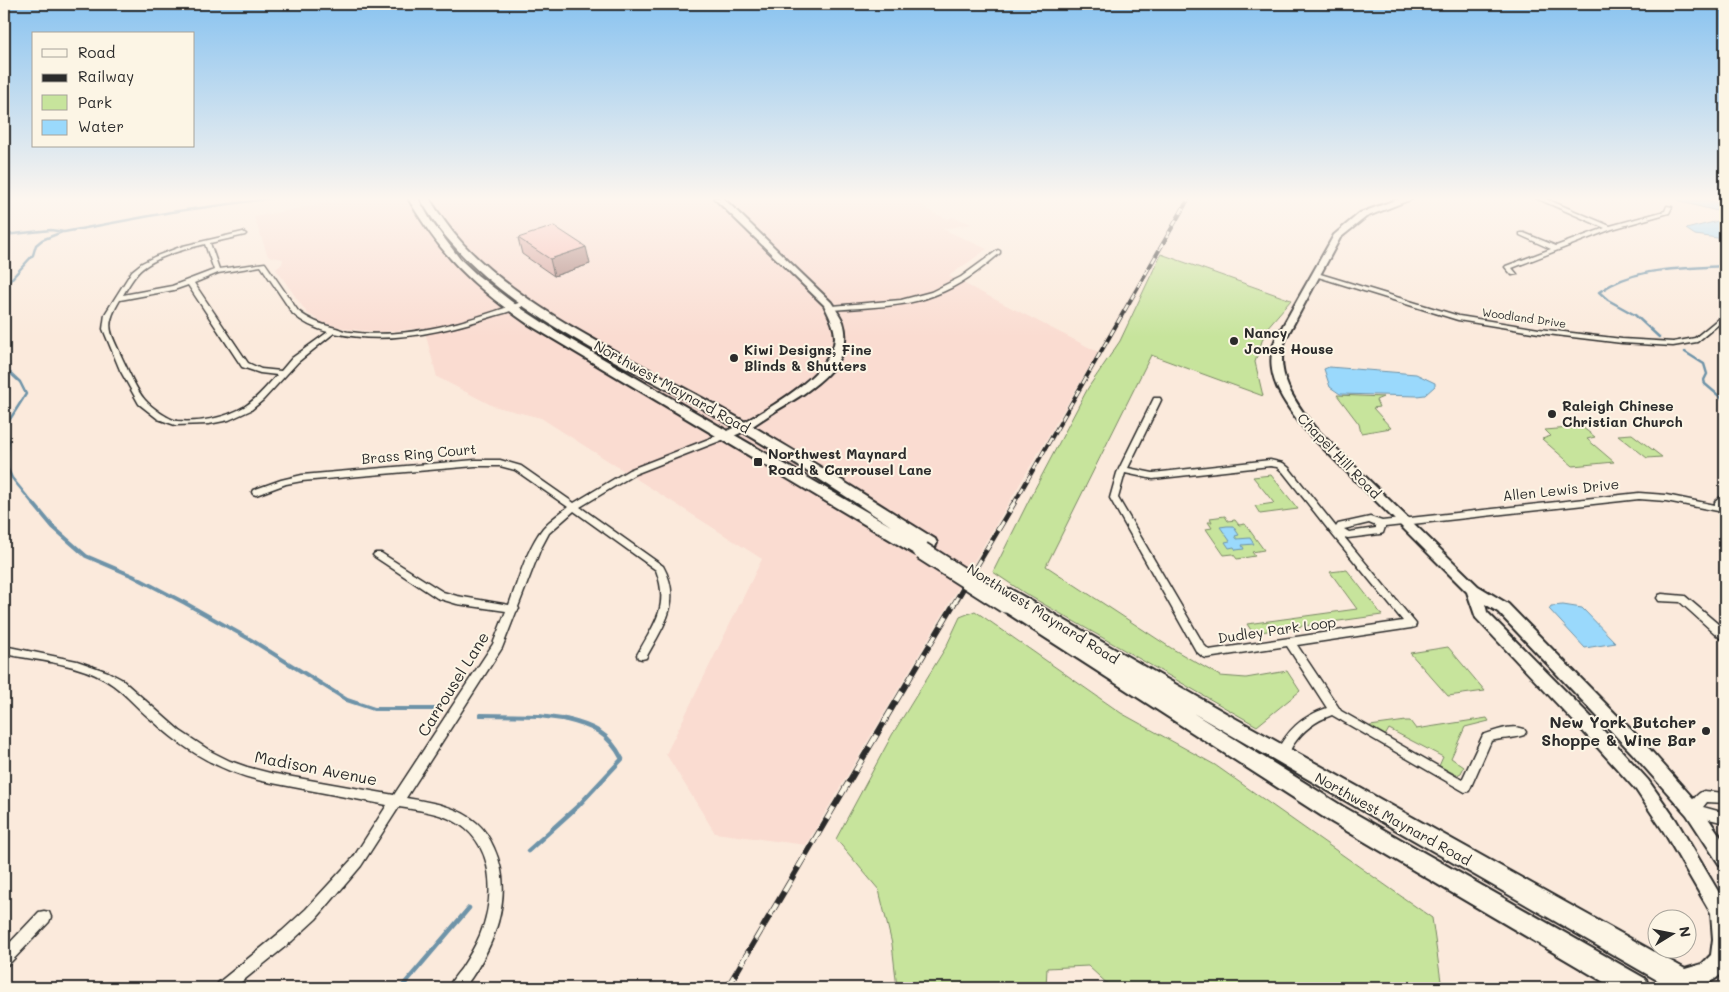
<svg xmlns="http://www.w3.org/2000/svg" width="1729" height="992" font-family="Mali,sans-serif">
<rect width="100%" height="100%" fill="#fbeadc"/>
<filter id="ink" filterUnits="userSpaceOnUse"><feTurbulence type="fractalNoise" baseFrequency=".02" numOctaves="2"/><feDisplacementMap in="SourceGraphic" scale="10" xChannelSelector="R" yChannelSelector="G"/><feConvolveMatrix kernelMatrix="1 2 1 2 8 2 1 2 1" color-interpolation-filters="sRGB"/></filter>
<g filter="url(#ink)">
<path fill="#fadcd1" d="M353,198H912L933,213L948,219L952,217L972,224L943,229L987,249L949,276L1098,352L806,845L715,833L666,754L762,559L541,418L493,406L437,377L426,336V328L379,332L348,329L323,323L307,313L276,269L282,264L283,259L268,256L254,217Z"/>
<path fill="#c7e49c" stroke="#798864" d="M1161,254L1291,300L1266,329L1255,362L1263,396L1151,355L1046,566L1171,648L1220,676L1246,678L1287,671L1300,691L1257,726L1026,594L993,572L1031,496L1088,388L1120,341Z
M1337,395L1383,397L1376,400L1379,407L1373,408L1391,428L1361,433L1359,424Z
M1582,427L1595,437L1587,439L1614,462L1573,466L1542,439L1551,436L1545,430Z
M1632,434L1662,457L1647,458L1618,435Z
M1271,475L1298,509L1260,514L1255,506L1274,503L1253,477Z
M1225,516L1228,521L1235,520L1239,525L1245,524L1264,550L1252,552L1255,556L1237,559L1233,554L1224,555L1206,529L1212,528L1208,522H1212L1210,518Z
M1347,570L1382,615L1253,633L1247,624L1357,609L1330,572Z
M975,611L1121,713L1215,765L1432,918L1442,988H1112L1088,966L1047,968L1046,988H897L892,944L879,890L836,839L892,735L946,647L960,617Z
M1448,647L1485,691L1448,696L1410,653Z
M1487,718L1489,721L1465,727L1451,758L1464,767L1461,773L1457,775L1439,766L1443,757L1389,729L1385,736L1371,730L1370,726L1406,721H1410L1416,729Z"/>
<path fill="#9ad9fc" stroke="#6e93a8" d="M1675,198H1701L1725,206V213L1685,203Z
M1718,221L1725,224V239L1695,235L1686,229Z
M1329,367L1416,374L1435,383V386L1425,395L1417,396L1340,394L1330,387L1324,369Z
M1227,526H1233L1239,535L1235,536L1237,539L1250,538L1254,544L1242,545L1244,549L1236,550L1234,547L1229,548L1225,542L1230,541L1220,527Z
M1563,605L1582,608L1616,643L1585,648L1549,609L1551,606Z"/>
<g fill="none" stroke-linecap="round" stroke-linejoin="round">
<path stroke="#6e93a8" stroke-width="2.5" d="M4,235L51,230L64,232L171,212L273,198
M4,287L33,255L36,245L42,240L62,232
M1659,337L1635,315L1608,300L1599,292C1637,266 1681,269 1725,266
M1685,352L1704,364L1707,374L1704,380L1705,384L1725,401
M4,367L20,382L26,394L5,427L9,441L6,465L12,478L34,505"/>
<path stroke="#6e93a8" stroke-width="4" d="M33,503L53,527L86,556L133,576L185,603L253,641L347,700L374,709H435
M480,715L539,716L570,720"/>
<path stroke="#6e93a8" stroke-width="4.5" d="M528,851L579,805L622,759C608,732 593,726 564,719
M401,988L469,908"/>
<g stroke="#2b2b2b" stroke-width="3">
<path id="street" d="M1536,198H1544L1610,226L1665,211L1667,206L1672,207L1669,213L1612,229L1512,268L1517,274L1512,275L1505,267L1506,266L1551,249L1520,235V233H1524L1556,246L1605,228Z
M243,232L246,234L245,235L210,243L219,269L265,263L298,311C309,320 322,325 336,328C340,329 345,332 350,332C407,340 471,321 524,301L526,300L529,302C520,309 505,313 494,316C443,332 387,345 334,333L298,362L263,400L251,410L229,420L209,424L175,425L158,419L139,404L120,370L103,329L105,314L132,271L142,263L154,257L183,246ZM205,244L214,270L172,286L123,295C127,288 131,281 136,275C149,258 185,249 205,244ZM261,266L293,314C302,322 316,329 328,332L292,358L281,371L261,369L248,363L194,283L218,273ZM188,285L242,367L260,373L277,375C267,386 257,399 244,407C225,418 199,423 177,421C168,419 151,407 145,400C136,390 129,372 123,360C111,332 103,328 120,300L174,290Z
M998,250L1000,251V253C980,270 960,286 935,295C902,308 867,307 832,310L829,308L832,306L901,300L931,292L961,277Z
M1317,273L1459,316L1539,329L1622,339L1673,342L1695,338L1723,315L1725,314V319L1697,342L1673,346L1622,343L1539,333L1458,320L1315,276L1314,275Z
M1154,398H1160L1161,400L1128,468L1153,473L1270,460L1283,463L1289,468L1336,527L1338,524L1370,517L1382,521L1639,493L1666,495L1715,505V502L1722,496L1725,495V502L1724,503L1725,517L1722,516L1718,511L1666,501L1639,499L1385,527L1383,533L1380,534L1348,538L1344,537L1416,624L1415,627L1411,628L1297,645L1341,711L1462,780L1483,735C1495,731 1511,724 1524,729L1526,732L1524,735C1513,739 1502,738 1491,741L1469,791L1465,792L1332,715C1315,721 1303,730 1293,745C1291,748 1288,756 1285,759C1282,761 1280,760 1277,758L1275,755C1287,730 1301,717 1327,708L1287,646L1207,658L1203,657L1196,651L1110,498L1117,473ZM1270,466L1277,467L1283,472L1331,533L1403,621L1209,650L1204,645L1118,498L1125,473L1153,479ZM1369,523L1376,526V528L1349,532L1344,529Z
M724,433H730L731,435L730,437L635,474L580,507L663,566C683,602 663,626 646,658L642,659L638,658L637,655C654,624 670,607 656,570L574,511L549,533L540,550L518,607L519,609L516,612L502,648L406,798C430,802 458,806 477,823C485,830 490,839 494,848C516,896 493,950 464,988H448C451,981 456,975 461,969C468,958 475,947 480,935C496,896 495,841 452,820C436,812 417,810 399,807L361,866L316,919L292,941L234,988H216L218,983L282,931L306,909L353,858L387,805L262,781C220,771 184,750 153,721C139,710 127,695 113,685C83,663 39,661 4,654V646L77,661L108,672L121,679L180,731L212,752L230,761L247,767L270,773L394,795L493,644L506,611L457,604L437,598L375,557L373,555L375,553H381L443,592L457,596L509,605C518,581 527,548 543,528C550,520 559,514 568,507L515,470L500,466H475L302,481L286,484L256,495L253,494L252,492L253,490L281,480L302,475L475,460H500L521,466L574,503L629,470Z
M1662,594L1685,596L1725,630V640L1721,639L1680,602L1659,601L1657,598L1659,595Z
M1704,791L1725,793V803L1707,802L1703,807L1725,813V823L1689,814L1687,810C1690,803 1697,793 1704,791Z
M44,911L49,912L51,917L49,922L9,964L4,966V949L39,912Z"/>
</g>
<g stroke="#2b2b2b" stroke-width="4">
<path id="secondary" d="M714,198H723L831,302C835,308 840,315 843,322C857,365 804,394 774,412C759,421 744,434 727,438L721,435L723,433C754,418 833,376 835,338C835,326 829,316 824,305Z
M1401,198H1414L1366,217L1340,238L1286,338C1273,373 1294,401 1315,428L1478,586L1508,604L1644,743L1699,805L1725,843V866L1719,864L1687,815L1632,753L1498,612L1485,604L1487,612L1593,719L1648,780L1676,820L1725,903V969C1717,983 1690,992 1675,986L1672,979L1675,972L1702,964L1711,955L1713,939L1711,913L1664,832L1636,790L1581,729L1476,618L1467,592L1307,432C1285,404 1261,375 1276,338L1334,235L1360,213Z"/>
</g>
<g stroke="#2b2b2b" stroke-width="4">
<path id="primary" d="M408,198H418L431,221L460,259L477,275L516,305L559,333L891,526C830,486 769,446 705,410C625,365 515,316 455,247C441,232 430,216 420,198H429C439,214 450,230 463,244C530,316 646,365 731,414C801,453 867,497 935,539L937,543L935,547L928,548L930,551L928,555L922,556L916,555L528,324C474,287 441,256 408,198Z
M1010,589L1229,715L1703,979L1706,988H1671L1193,713L1342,806L1646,979L1649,988H1614L1328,820L999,608L996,604L999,600L1003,598L1002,595L1004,591Z"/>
</g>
<use href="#street" fill="#fcf5e5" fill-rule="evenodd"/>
<use href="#secondary" fill="#fcf5e5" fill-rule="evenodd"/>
<use href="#primary" fill="#fcf5e5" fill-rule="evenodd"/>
<g stroke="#2b2b2b" stroke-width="4">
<path id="rail-far2" d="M1013,505L1189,198"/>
</g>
<g stroke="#2b2b2b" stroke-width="5.5">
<path id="rail-far1" d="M885,720L1014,503"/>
</g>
<g stroke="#2b2b2b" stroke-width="6">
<path id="rail" d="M727,988L886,719"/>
</g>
<use href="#rail-far2" stroke="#fcf5e5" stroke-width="2.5" stroke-dasharray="7" stroke-linecap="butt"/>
<use href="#rail-far1" stroke="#fcf5e5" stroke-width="4" stroke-dasharray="11" stroke-linecap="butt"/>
<use href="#rail" stroke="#fcf5e5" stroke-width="4.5" stroke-dasharray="14" stroke-linecap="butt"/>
<g stroke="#2b2b2b" stroke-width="21" stroke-linecap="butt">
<path id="primary-bridge" d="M922,551L1005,604"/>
</g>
<use href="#primary-bridge" stroke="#fcf5e5" stroke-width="17"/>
</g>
<path fill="#d5a29d" stroke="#2b2b2b" d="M518,238L590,264L554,276L522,254Z"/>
<path fill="#ae847f" stroke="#2b2b2b" d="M586,247L590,264L554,276L550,259Z"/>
<path fill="#f8bcb6" stroke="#2b2b2b" d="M554,226L586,247L550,259L518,238Z"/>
</g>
<linearGradient id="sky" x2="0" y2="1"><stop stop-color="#89c3f0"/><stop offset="0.59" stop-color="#fdf6ef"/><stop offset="1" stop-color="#fdf6ef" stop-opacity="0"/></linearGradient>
<rect width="1729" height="337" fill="url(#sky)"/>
<g fill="#2b2b2b" stroke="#fcf5e5" stroke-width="2">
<circle cx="1234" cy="341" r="5"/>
<circle cx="734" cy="358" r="5"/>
<circle cx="1552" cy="414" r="5"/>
<rect x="753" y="457" width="10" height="10" rx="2.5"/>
<circle cx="1706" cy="731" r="5"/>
</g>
<g text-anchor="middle" stroke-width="4" stroke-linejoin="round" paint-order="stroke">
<g font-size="11" fill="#2b2b2b" stroke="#fcf5e5">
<text transform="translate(1524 318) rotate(8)" y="4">Woodland Drive</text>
</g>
<g font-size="14" font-weight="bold" fill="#2b2b2b" stroke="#fcf5e5" text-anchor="start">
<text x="1244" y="338">Nancy<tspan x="1244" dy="16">Jones House</tspan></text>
<text x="744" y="355">Kiwi Designs, Fine<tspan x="744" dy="16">Blinds &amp; Shutters</tspan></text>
<text x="1562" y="411">Raleigh Chinese<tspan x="1562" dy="16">Christian Church</tspan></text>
<text x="768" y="459">Northwest Maynard<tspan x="768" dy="16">Road &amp; Carrousel Lane</tspan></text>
</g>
<g font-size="14" fill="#2b2b2b" stroke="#fcf5e5">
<text transform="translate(672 387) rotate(29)" y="5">Northwest Maynard Road</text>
<text transform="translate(419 454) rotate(-5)" y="5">Brass Ring Court</text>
<text transform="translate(1339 456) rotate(46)" y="5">Chapel Hill Road</text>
<text transform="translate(1561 490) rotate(-6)" y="5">Allen Lewis Drive</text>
<text transform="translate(1043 614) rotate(32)" y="5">Northwest Maynard Road</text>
<text transform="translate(1277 630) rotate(-8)" y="5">Dudley Park Loop</text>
<text transform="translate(1393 819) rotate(29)" y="5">Northwest Maynard Road</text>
</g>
<g font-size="16" fill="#2b2b2b" stroke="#fcf5e5">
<text transform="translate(453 684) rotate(-58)" y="6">Carrousel Lane</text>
<text transform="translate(316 768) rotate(11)" y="6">Madison Avenue</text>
</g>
<g font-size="16" font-weight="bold" fill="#2b2b2b" stroke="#fcf5e5" text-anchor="end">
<text x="1696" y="728">New York Butcher<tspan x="1696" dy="18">Shoppe &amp; Wine Bar</tspan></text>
</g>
</g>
<rect width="1729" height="992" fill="none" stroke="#fcf5e5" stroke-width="20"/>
<rect x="10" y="10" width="1709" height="972" fill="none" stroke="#2b2b2b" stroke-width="2" filter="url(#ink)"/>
<rect x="32" y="32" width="162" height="115" fill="#fcf5e5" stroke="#a8a49b"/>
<rect x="42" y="49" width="25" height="8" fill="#fcf5e5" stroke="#a8a49b"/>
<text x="78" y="58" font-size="15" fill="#2b2b2b">Road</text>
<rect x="42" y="74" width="25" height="8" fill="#2b2b2b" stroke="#a8a49b"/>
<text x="78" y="82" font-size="15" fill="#2b2b2b">Railway</text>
<rect x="42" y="95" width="25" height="15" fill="#c7e49c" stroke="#a8a49b"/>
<text x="78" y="108" font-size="15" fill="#2b2b2b">Park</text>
<rect x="42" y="120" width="25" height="15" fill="#9ad9fc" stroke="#a8a49b"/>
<text x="78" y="132" font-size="15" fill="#2b2b2b">Water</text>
<g transform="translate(1672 934) rotate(80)"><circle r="24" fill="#fcf5e5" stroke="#a8a49b"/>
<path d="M0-4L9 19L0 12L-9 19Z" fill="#2b2b2b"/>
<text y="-8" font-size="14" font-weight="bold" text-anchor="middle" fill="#2b2b2b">N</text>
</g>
</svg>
